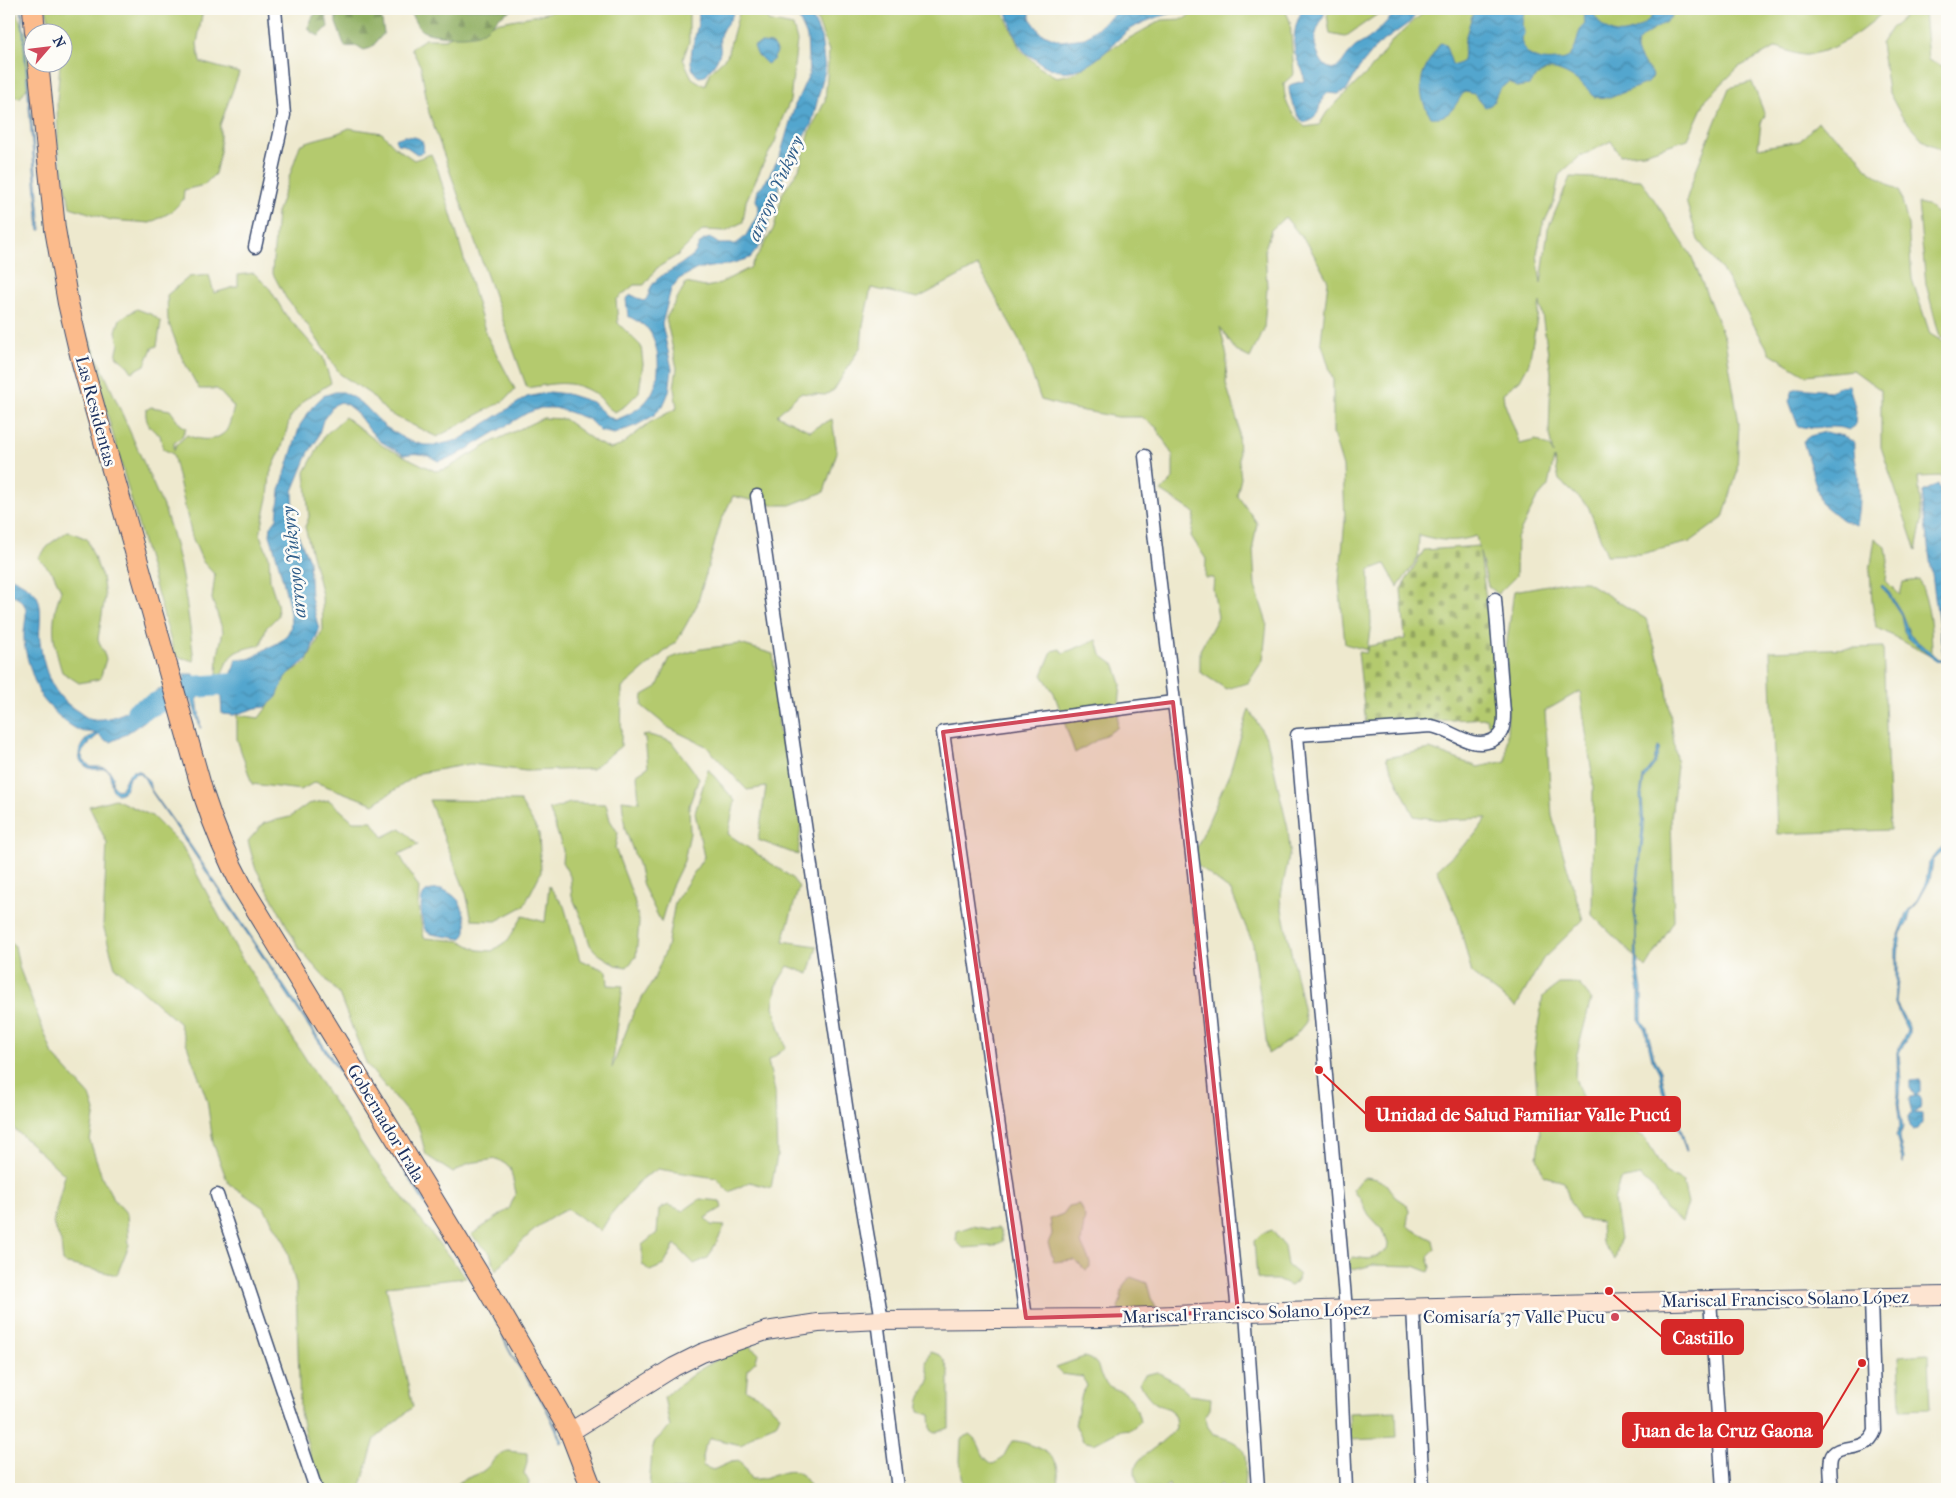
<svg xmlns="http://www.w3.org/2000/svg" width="1956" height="1498" font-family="'IM FELL French Canon',serif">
<defs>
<pattern id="forest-firs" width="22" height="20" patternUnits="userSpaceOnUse" patternTransform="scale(1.25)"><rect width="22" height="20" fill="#8fae61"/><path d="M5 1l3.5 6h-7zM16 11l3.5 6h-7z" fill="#748e53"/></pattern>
<pattern id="cemetery-stones" width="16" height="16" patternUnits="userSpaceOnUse" patternTransform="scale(1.25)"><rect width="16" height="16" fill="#b4ca6e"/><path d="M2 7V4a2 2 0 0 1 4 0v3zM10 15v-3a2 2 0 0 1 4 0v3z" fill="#92a45e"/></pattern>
<pattern id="water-waves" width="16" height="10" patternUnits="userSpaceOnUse" patternTransform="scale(1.25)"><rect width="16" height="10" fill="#53a6ce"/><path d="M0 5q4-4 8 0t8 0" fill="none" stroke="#48a"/></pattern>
</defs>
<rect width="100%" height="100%" fill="#fdfcf7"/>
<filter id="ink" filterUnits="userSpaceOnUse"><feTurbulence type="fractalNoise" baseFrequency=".02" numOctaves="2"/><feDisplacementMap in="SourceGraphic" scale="10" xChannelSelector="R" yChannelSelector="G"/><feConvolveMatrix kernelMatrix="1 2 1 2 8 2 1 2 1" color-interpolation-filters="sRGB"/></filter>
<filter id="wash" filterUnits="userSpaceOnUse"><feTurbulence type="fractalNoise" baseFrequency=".0096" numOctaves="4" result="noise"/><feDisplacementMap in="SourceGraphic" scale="20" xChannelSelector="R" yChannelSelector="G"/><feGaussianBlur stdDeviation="1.12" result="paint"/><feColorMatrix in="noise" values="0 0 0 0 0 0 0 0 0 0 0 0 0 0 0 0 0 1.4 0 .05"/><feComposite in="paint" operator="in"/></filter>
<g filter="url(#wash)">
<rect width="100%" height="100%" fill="#eee9ce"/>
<path fill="#b4ca6e" stroke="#687c66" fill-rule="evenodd" d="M9,9H14L31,42L29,85L20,98L9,95Z
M46,9H203L197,44L200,62L239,73L220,125V152L215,174L204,185L184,190L183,200L171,212L150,223L111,220L70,207L58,146L57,101L60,63L62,62V32H52Z
M561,9H689V42L683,59L692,78L705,86L711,71L727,56L739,13V9H768V21L793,26L797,41L790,101L782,119L775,142L764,162L746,201L743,222L725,231L703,230L678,255L657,268L644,285H634L616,300L618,323L641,346L643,364L639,392L626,405L615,412C604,407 604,399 595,394C571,378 553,384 527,388L429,113L421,67L411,48L425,39H445L469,28L538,15Z
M813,9H1002L1020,49L1039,67L1056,77L1073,74L1108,50L1162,20L1184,19L1198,9H1290L1286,12L1290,21L1294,74L1284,83C1284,104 1290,112 1305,127L1319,125L1327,112L1371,69L1391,42L1424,12L1425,9H1886C1865,30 1838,50 1807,55C1799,56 1786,50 1777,47L1739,67L1706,99L1688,139L1644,153L1620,155L1611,141L1579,157L1559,175L1554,202L1542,227L1537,254L1541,284L1548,229L1570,177L1641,180L1691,255L1725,340L1739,423L1737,473L1723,518L1690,542L1641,554L1607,555L1588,506L1559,480L1554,458L1548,486L1536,500L1517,538L1516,576L1498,594L1488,586L1476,536C1455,543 1441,541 1419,535L1418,558L1398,587L1385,564L1369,570L1371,624L1367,650L1345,644L1339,582L1345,520L1343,467L1333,434V380L1321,341L1328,281L1309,246L1285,217L1271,230L1265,249L1267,288L1264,329L1250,358L1236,351L1220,327L1227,356L1226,384L1238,423L1239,462L1241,478L1237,495L1257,523L1253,546L1255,586L1267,623L1263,660L1248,683L1226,689L1200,672V650L1218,617L1213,589L1214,578H1205L1206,559L1191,536L1195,513L1161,491L1173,479V456L1156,427L1142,417H1118L1073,409L1041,400L1021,343L978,266L918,298L871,288L863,325L861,346L834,390L825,395L800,393L777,415L810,431L832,419L837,452L824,492L790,505H772L733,496L721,521L697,605L677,641L622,688L621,746L592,769L526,771L470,764L420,773L374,804L315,782L301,790L252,784L237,739V715L259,718L276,695L278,680L306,663L323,630L322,595L305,527L309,517L305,472L325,435L345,417L383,446L435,471L446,469L494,441L543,418L564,419L596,442L610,449L620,446L649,423L677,408L674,388L677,368L666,318L686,283L705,287L716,285L750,268L774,228L782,194L799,169L810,132L825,101L829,51ZM1540,302L1551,372L1549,434L1553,454L1550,447L1536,440L1520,444L1504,402L1503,393L1520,380L1529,363Z
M1332,9H1385L1345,37L1330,34L1327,15Z
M1913,9L1924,10L1928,60L1947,68V154L1924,141L1901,115L1888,91L1881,44L1891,28Z
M1752,82L1765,115L1761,123L1758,148L1800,141L1818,122L1857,154L1866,168L1900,192L1908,225L1912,279L1930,334L1947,344V467L1944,476L1918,477L1922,521L1916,551L1881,447V390L1853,370L1806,375L1770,353L1722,270L1698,240L1686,201L1696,170L1729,88Z
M349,128L382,133L395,147L414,160L431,154L438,170L486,334L515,389L505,400L437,437L388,413L370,394L340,374L309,327L286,298L272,272L277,213L300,145C316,137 333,137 349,128Z
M1918,203L1927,205L1947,222V338H1940L1926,284Z
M254,273L270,289L285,314L323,357L331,383L304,400L290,418L282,447L270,474L268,498L260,535L269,557L270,581L277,603L278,616L266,628L261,645C235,651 230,650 221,677L217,675L218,655L223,631L212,599L215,575L203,562L192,537L173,454L163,449L160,435C149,429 145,421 146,410L151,407L170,410L180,424L186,428L181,438L174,443V451L176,445L187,435C200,441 216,442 226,431C230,425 232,414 234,407L217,389H199L182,358L168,321L167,295L189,277L209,275L214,293L238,286V275Z
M137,309L153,315L161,322L157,346L152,348L145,365L132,372L128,366L116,356L119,344L116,331L120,319Z
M86,332L165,511C182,560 188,610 194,661L175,656L89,349Z
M68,531L87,539L102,577L105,597L98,639L106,659L100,679L79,683L62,672C52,640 50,622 61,590L53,573L38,558L51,543Z
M1875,538L1886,547L1888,561L1886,581L1900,595L1903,582L1919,580C1930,605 1932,630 1932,657L1876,627L1872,602L1870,571Z
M1570,581H1585L1646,619L1666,682L1677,766L1671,818L1674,921L1646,968L1592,915L1593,780L1580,691L1545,711L1552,816L1583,920L1543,959L1516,1007L1472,974L1458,919L1437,869L1473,837L1487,818L1441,820L1414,816L1386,758L1430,749L1478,767L1506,761L1508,702L1506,649L1514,591Z
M1097,640L1101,655L1115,665L1121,684L1117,728L1075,753L1054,693L1042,675L1052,651L1060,649L1063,653Z
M740,644L773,654L777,691L779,731L792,778L801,825L798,855L758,840L766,787L747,790L706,746L669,728L642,706L643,695L657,687L670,658L700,649Z
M1883,647L1890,830L1777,834L1770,651Z
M1249,709L1267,739L1288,829L1290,851L1280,900L1306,1022L1293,1038L1268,1054L1253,944L1231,891L1191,861L1230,772Z
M649,735L671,741L699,778L689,806L690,833L684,861L671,888L661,922L643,886L638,864L625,829L622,800L639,802L637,774L648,767L645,738L642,736Z
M708,769L735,801L728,834L791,877L799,887L783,941L817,946L809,974L788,966L777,984L773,1006L786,1048L768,1061L775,1092L777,1156L771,1188L750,1182L729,1192L716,1178L658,1169L641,1179L611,1214L601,1231L567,1209C537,1223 516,1246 496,1271L490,1253L471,1235L509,1209L516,1193L510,1167L497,1159L469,1163L453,1173L426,1155L418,1125L367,1065L339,994L300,950L255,867L248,841L264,823L290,817L308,804L329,800L353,821H372L383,837L401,828L418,845L399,854L419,888L418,907L424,938L461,941L478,950L492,951L508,940L523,916L545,922L549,886L564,906L580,960L607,971L608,985L623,986L612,1068L634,1011L653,981L667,947L675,902L704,857L695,813Z
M115,799L152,816L182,846L238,952L323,1086L368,1153L466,1278L386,1286L413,1407L375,1439L360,1489L317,1487L300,1412L296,1285L285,1243L264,1208L228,1183L213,1143L207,1100L179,1023L115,967L103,925L107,843L89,806Z
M429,800L520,801L539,833L541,872L524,906L496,921L472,920L466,893Z
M570,803L606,804L610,820L618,833L615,848L634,899L639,923L636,957L627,967L616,965L597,953L590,945L583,922L572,896L570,876L562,862L563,850L549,808L550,810Z
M9,941L15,946L19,967L53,1055L90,1096L95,1111L90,1141L102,1177L113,1198L127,1214L129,1245L117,1275L63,1263L61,1242L53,1223L65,1175L9,1124Z
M1559,984H1579L1591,999L1576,1058L1575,1078L1589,1116L1605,1127H1626L1644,1137L1665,1172L1683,1182L1688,1203L1682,1222L1665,1210L1655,1190L1640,1176L1620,1180L1614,1200L1620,1239L1615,1260L1602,1243L1601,1222L1580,1219L1570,1202L1564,1182L1544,1176L1537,1157L1540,1136L1534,1052L1543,996Z
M1366,1177L1377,1179L1386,1184L1395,1197L1407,1205L1409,1210L1407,1225L1410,1228L1433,1240L1435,1250L1428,1257L1431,1267L1429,1272L1414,1266L1373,1265L1353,1270L1349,1267V1261L1353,1257L1368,1259L1378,1256L1387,1250L1388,1244L1383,1230L1369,1215L1359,1197L1355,1194L1353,1189L1361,1179Z
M700,1199L720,1201L722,1208L705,1218L711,1225L725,1226L708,1258L694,1264L675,1244L664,1265L650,1271L642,1264V1245L657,1233L659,1209L669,1205L683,1211Z
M1079,1204L1085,1217L1081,1243L1090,1262V1267L1086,1270L1074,1260L1054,1262L1048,1243L1052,1234L1050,1219L1063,1214L1069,1206Z
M972,1226L988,1229L998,1228L1001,1232L1003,1241L994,1246L963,1248L956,1241L957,1231Z
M1272,1230L1284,1246L1287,1265L1299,1275L1298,1280L1290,1286L1277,1280H1262L1257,1278L1254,1241L1261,1234Z
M1131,1277L1147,1283L1151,1298L1156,1308L1120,1312L1118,1307C1124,1294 1118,1287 1131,1277Z
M750,1346L758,1353L756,1361L748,1369L746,1390L764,1400L780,1415L776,1424L757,1432L741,1445L711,1438C703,1447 701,1454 703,1466L713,1470L731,1462L740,1461L751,1479C777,1481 795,1455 812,1489H649L652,1450L655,1441L670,1427L664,1397L696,1372L731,1351Z
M930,1352L940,1355L944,1359L949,1373V1428L935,1433L931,1430L930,1415L919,1412C917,1398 926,1390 930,1378L926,1363Z
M1928,1354L1930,1409L1901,1410L1899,1356Z
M1084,1357C1105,1363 1094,1370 1105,1382C1110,1389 1119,1389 1126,1394C1134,1400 1138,1412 1140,1422L1131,1429L1121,1430L1094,1444L1083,1441L1075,1424L1082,1394L1087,1386L1083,1377L1062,1374L1056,1367Z
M1157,1372L1176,1382L1190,1395L1211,1398L1210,1409L1205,1417L1208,1427L1214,1435C1250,1444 1247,1454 1244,1485L1245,1489H1225L1221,1484L1216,1489H1170L1169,1484L1163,1489H1141C1127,1464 1140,1459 1158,1445C1164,1440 1170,1434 1176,1429L1175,1418L1170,1409C1152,1404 1149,1398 1139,1383L1145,1375Z
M1396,1411L1397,1438L1350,1440L1349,1413Z
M969,1434C984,1444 977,1455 993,1464L1002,1459L1012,1441C1023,1440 1051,1451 1056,1463C1060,1471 1056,1479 1061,1489H964L960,1461L961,1440Z
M507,1451L527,1453V1463L524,1473L529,1482L528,1489H454C460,1477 473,1478 483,1471C492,1465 495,1454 507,1451Z"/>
<path fill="url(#forest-firs)" stroke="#556e60" d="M336,9H380L384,33L371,48L364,50L357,46L345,47L336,23Z
M409,9H514C500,13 493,26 480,33C472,38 427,37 420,29C415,24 412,15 409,9Z
M318,12L326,16L328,27L319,36L311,32L308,27L313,16Z"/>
<path fill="url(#cemetery-stones)" stroke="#687c66" d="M1479,546L1502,721L1489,725L1486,718L1366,725L1358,652L1366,653L1369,646L1405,639L1401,589L1424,550Z"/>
<path fill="url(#water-waves)" stroke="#376a96" d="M21,9H22L41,230H39Z
M698,9H731L733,14C730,22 724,25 721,33C718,40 721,46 720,52C718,61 710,69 705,76L699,77C679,63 703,29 698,9Z
M782,9H806L812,17L821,37L825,70L811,126L800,140L797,153L782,179L772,208L764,241L750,258L726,265L697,269L679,279L671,289L662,324L672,369L669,392L663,406L653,416L637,425L614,434L600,431L588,419L569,412L555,408H541L527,413L454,457L438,461C426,454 418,452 404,455C397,450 387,446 380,441C365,429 359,409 341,402L334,405L323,420L317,440L309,452L293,491L294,526L309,560L311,598L319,630L308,658L285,677L277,697L266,707L256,708L234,715L222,714L220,682L230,680L236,659C240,659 247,660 251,658C257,656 262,651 267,648C277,644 286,639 290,629C295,617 275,551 270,535L271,526L277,518L280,490L300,425L313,406L323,396L335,392H343L351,396L365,406L384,426L407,440L424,445H437L459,440L527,397L550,392L567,394L592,402L607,416L615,420C646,409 660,392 658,359C657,350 655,340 650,332C646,325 635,320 628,316L626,299L631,295C636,296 639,300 644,301C650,296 648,293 651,287C658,274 675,270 685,261C688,259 693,256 695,253C700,245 698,241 710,238L719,244H736L745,237L757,216L759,207L756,200L758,190L766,181L780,156L795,105L809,74L807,37L799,19Z
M1006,9H1030V18L1041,33L1061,41L1085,38L1121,9H1189C1169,14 1148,18 1131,29C1119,36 1112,47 1102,55C1080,73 1060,78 1036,60C1033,57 1027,55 1024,51C1015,40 1010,22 1006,9Z
M1303,9H1325C1325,19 1315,27 1315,42C1315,52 1326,78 1340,65C1344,61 1347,54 1352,50C1356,45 1363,43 1368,39C1379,31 1389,19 1398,9H1420L1410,22L1377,46L1359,68L1347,90L1338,94L1328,93C1313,105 1327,115 1303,122C1296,114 1289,97 1289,87L1292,84L1304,81C1305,72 1300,67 1297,59C1291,43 1295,22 1303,9Z
M1474,9H1498L1501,11L1508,9H1524L1522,24L1524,34L1521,38C1523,57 1539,62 1556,60C1561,60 1566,60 1570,56C1579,46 1575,33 1585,24L1584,12L1586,9H1590C1595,15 1599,24 1605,28C1623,42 1647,26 1657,9H1675C1670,29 1634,32 1636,50C1637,58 1649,67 1653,76L1649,82L1610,98L1594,97C1588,86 1561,67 1548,70C1540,72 1534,79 1529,85L1517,87L1510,82C1507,84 1503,86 1500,89C1493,96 1497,105 1485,107L1474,94L1464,92C1454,106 1451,119 1431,117C1422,105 1418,86 1424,71C1428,61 1435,52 1440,43L1445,44L1452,64L1456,65L1463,61L1465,39Z
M761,43L772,44L777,52L773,60L767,64L757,54L754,46Z
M404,136C416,137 426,137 423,152L417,154L404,145L397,144L395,139Z
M1849,385L1856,411L1855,426L1849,430C1832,423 1815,431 1798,426L1789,401L1793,390L1798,388L1831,391L1840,386Z
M1825,432L1843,436L1854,442C1853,453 1856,462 1858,473C1859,491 1860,507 1856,525L1842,520L1821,503L1803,441L1810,436Z
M1938,484L1942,495L1947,558V653L1943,655L1922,502L1923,492Z
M9,577C17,580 32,588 37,596C44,611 38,627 40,642C44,671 52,696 79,712C83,715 88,719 92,719C117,722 143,703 160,688L165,708C146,718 130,734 110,742L104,740L99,735C93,738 85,748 81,754L84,761L91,767C101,767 109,766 113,777L112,784L117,790L121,789L127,776L132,771H140L149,782L152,791L191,846L409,1174L502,1329C508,1356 526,1374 540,1397C549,1411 556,1427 563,1442L561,1443C555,1428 548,1411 539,1397C526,1375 507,1356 501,1330L407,1175L189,846L151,791L145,779L140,773H136L129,778C126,785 127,793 117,794C107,787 114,777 107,769C100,768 93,771 87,767C71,758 82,737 96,734C91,731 85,733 81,731C66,725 53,711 43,699C36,690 24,651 24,640C23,630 27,618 26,609C24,601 16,596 9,595Z
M1882,585L1887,589L1901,612L1910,635L1938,659H1947V662L1936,661L1909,639L1904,631L1901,615L1886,592L1881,587Z
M184,674H194L201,728H200Z
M1658,747L1660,748L1655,764L1644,779L1642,794L1644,829L1635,911L1637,925L1636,931L1638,967L1642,989V1020L1647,1028L1654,1057L1661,1071L1667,1098L1679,1121L1687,1151H1686L1674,1115L1662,1090L1659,1072L1652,1059L1645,1030L1639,1020V991L1635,968L1636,927L1634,911L1642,828L1640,795L1643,777L1653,764Z
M1947,841V847L1933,861L1930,880L1916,905L1911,910L1908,922L1901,933L1898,954V981L1896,1003L1909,1027V1034L1899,1053L1901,1082L1899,1106L1903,1127L1899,1139L1904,1158L1903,1164L1896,1135L1900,1127L1897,1102L1898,1093L1897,1052L1907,1030L1894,1002L1896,982V943L1907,913L1915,904L1926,882L1929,863Z
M442,889C448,892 454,895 458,900C464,907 474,942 456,938C449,936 431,936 426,931C421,925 419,899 424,894C428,889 436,890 442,889Z
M1920,1080V1091L1916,1096H1920C1921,1108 1922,1107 1914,1113L1922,1114V1123L1918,1129L1913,1130L1909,1126L1908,1116L1912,1114L1909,1100L1911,1097L1915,1096L1910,1088V1081Z"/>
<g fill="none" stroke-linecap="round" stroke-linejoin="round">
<path stroke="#53a6ce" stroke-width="22" d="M137,712L192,687L237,684L246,675"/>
</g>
</g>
<g filter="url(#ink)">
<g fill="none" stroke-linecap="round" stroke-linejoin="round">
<g stroke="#3b4b6f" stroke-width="15">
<path id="street" d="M255,247L284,115L275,9
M1145,456L1194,872L1238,1312
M757,496L850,1133L882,1320
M217,1195L316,1489
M1710,1300L1723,1489
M1413,1308L1423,1489
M1338,1310L1346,1489
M1346,1310L1297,735L1431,726C1451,729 1471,751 1493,740C1504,734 1504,724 1504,713L1495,599
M1246,1312L1258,1489
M1026,1318L943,732L1173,702
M877,1320L898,1489
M1832,1489C1831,1480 1829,1467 1831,1458C1836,1441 1866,1456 1875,1431L1871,1298"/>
</g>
<g stroke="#3b4b6f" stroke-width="20">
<path id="secondary" d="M570,1432L674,1367L702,1353L766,1331L818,1323L882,1320L1102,1318L1246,1312L1710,1300L1947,1296"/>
</g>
<g stroke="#3b4b6f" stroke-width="22">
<path id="primary" d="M33,9L35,32
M38,62L55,229L68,303L82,363L203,793C214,827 226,857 243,888L478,1273L537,1374L570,1432L592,1489"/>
</g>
<use href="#street" stroke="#fff" stroke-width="12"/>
<use href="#secondary" stroke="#fde4d1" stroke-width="18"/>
<use href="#primary" stroke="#fbbb8c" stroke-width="20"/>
</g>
</g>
<path fill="#d1495b" fill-opacity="0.2" stroke="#d1495b" stroke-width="4" stroke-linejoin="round" d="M1173,702L1238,1312L1026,1318L943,732Z"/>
<circle fill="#d1495b" stroke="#fdfcf7" stroke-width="2" cx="1615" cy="1317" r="5"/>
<g text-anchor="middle" stroke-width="5" stroke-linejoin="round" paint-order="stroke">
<g font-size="18" fill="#1b2f5e" stroke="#fdfcf7">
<text transform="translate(96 411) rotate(75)" y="6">Las Residentas</text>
<text transform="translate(386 1123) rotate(59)" y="6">Gobernador Irala</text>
<text transform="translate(1785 1299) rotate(-1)" y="6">Mariscal Francisco Solano López</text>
<text transform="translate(1246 1313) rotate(-2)" y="6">Mariscal Francisco Solano López</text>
</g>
<g font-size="18" fill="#1b2f5e" stroke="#fdfcf7" text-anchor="end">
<text x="1605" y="1323">Comisaría 37 Valle Pucu</text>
</g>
<g font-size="19" font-style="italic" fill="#315f8b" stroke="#fdfcf7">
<text transform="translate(775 188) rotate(-66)" y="7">arroyo Yukyry</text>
<text transform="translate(293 562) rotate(-96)" y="7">arroyo Yukyry</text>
</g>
</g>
<path fill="none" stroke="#d62828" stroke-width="2" d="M1319 1070L1366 1114M1609 1291L1662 1337M1862 1363L1822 1430"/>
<g fill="#d62828" stroke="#fdfcf7" stroke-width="2">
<circle cx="1319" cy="1070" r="5"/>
<circle cx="1609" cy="1291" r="5"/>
<circle cx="1862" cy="1363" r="5"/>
</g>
<g fill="#d62828" stroke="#d62828" stroke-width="2">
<rect x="1366" y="1097" width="314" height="34" rx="5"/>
<rect x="1662" y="1320" width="81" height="34" rx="5"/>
<rect x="1623" y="1413" width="199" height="34" rx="5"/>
</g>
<g font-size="19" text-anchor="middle" font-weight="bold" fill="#fff">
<text x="1523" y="1121">Unidad de Salud Familiar Valle Pucú</text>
<text x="1703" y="1344">Castillo</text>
<text x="1723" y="1437">Juan de la Cruz Gaona</text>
</g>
<rect width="1956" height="1498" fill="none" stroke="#fdfcf7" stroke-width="30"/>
<g transform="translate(48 48) rotate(62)"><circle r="24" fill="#fdfcf7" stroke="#a3aaba"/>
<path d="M0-4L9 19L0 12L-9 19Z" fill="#d1495b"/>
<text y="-8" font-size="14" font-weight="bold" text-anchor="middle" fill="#1b2f5e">N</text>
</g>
</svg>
